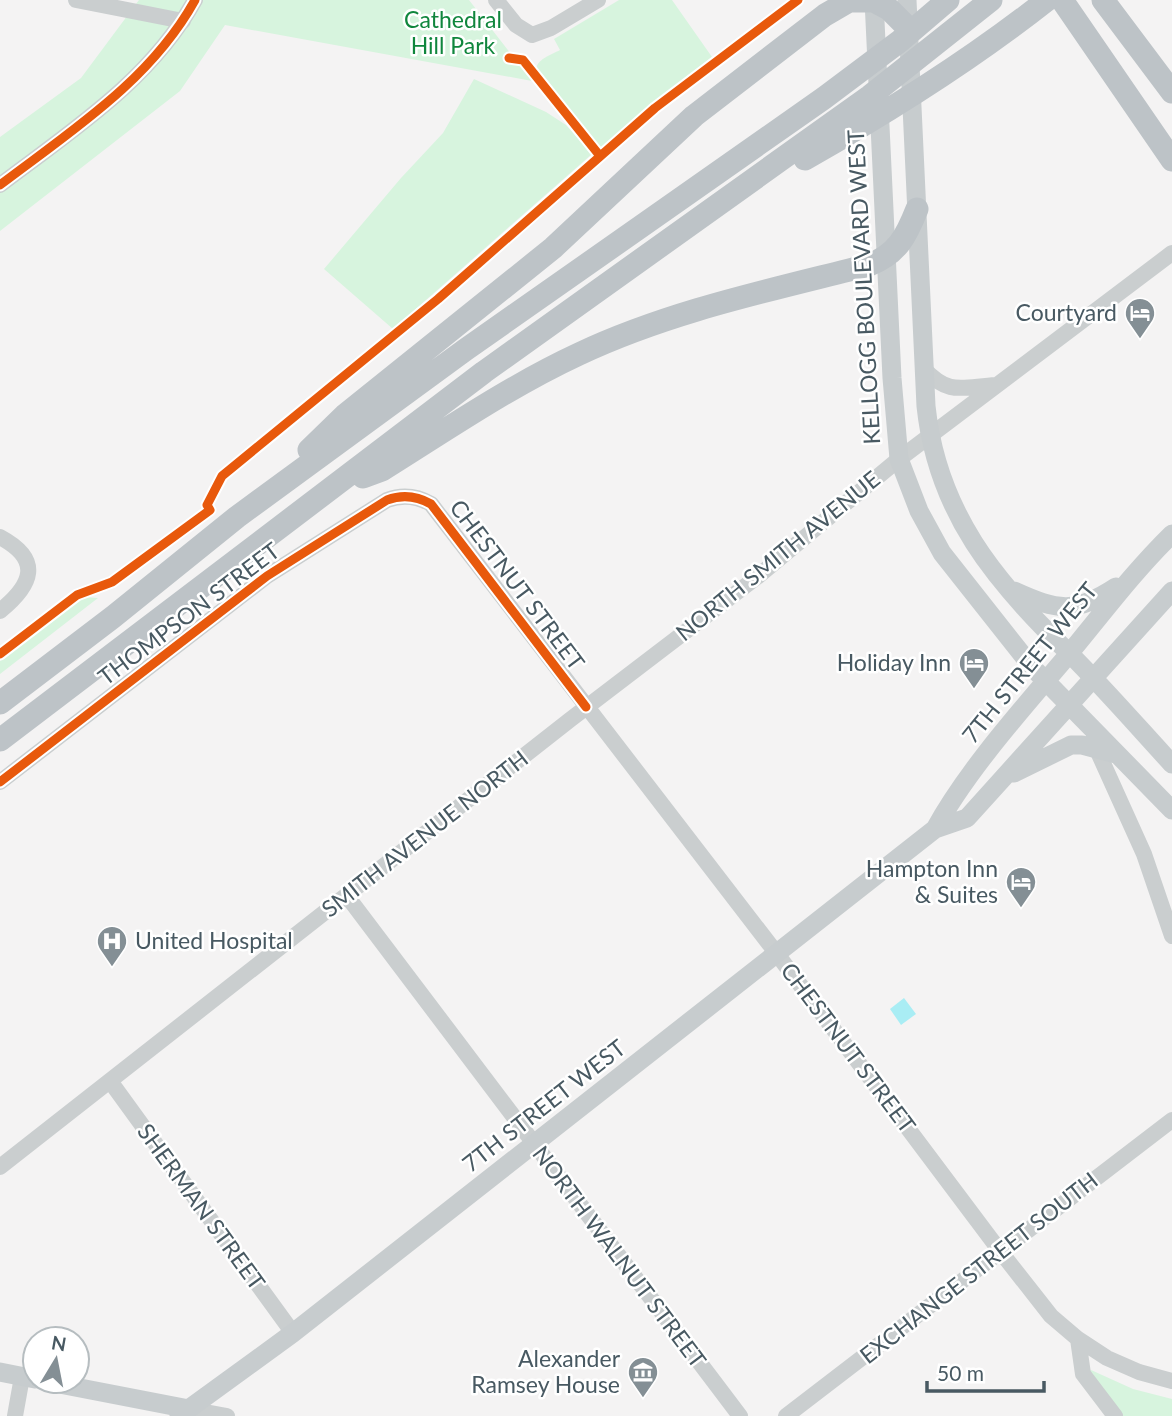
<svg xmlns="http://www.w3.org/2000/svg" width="1172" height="1416" font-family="Lato,sans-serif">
<rect width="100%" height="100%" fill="#f4f3f3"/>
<path fill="#d7f4de" d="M139,0H469L532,81L225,25L180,91L0,231V137L81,78Z
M619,0H672L712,57L669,90L600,150L536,71C536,59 551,55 560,50L554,39Z
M474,79L546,112L566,125L592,154L393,329L324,269L401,178L443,133Z
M83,597L98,598L0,674V661Z
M1091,1370L1133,1389L1172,1399V1416H1122L1089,1371Z"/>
<path fill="#a9edf4" d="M904,998L916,1014L901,1025L890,1009Z"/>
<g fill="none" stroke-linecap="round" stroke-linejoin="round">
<path stroke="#cacecf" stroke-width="16" d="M76,0L183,21
M496,0L516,25L532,35L551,28L598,0
M0,185C71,131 151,80 195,0
M924,369C949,396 962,387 996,385
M0,537C43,560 32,585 0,611
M1093,741L1144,854L1172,936
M0,782L267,576L387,500C403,494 417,496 431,504L777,954L1000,1251L1051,1316L1078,1339L1107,1358L1139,1372L1172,1381
M347,896L740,1416
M110,1081L293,1333
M0,1167L571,719L757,577L899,459L1172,253
M1078,1339L1083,1374L1115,1416
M189,1409L227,1416
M15,1416L22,1377
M786,1416L1172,1120"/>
<path stroke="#c7ccce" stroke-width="19" d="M874,0L892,378L899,459L919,511L942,553L1032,667L1172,810
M907,0L926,406C937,512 995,582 1070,654C1105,689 1138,727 1172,764
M1014,591C1058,611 1075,614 1116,587
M1014,773L1071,745H1082L1116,754
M935,829C968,769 1023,708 1068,655C1102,614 1134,571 1172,534
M0,1372L35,1379
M44,1381L189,1409
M179,1416L293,1333L935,829L967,818L1172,591"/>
<path stroke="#bdc3c7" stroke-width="23" d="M1062,0L1172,160
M1103,0L1172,92
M805,159C890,111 971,60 1047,0
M309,450L345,415L553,248L694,116L825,15L849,1H874L889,9L907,27
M363,477L382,470C446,430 510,386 579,354C670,311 771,290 869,265C897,254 906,237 917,209
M0,703L113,617L237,517L465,350L824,98L900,41L948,0
M0,740L484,372L870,96L991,0"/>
<g stroke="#fff" stroke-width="13">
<path id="cycleway" d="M509,58L523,60L600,156
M0,185C71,131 151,80 195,0
M0,654L77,595L112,582L210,510L207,505L222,476L438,299L655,108L798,0
M0,782L267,576L387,500C403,494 417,496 431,504L586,707"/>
</g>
<use href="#cycleway" stroke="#e8590c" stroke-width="9"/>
</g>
<defs>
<g id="hotel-pin" transform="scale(1.575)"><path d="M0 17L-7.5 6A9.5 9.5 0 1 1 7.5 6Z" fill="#848f95" stroke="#fff"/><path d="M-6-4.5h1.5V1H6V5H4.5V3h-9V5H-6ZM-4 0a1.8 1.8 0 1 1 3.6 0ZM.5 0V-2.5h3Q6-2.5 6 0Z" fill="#fff"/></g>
<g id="hospital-pin" transform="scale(1.575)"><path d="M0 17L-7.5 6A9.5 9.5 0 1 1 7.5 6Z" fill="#848f95" stroke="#fff"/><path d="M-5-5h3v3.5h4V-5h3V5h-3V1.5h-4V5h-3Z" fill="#fff"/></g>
<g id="museum-pin" transform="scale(1.575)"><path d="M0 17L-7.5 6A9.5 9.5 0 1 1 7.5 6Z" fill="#848f95" stroke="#fff"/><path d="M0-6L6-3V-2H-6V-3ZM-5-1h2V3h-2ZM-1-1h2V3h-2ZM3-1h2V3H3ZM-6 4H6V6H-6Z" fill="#fff"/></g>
</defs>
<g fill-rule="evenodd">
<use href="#hotel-pin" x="1140" y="313"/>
<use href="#hotel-pin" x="974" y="663"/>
<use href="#hotel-pin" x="1021" y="882"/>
<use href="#hospital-pin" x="112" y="941"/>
<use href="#museum-pin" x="643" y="1372"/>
</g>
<g text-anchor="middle" stroke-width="5" stroke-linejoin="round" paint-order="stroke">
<g font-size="23" fill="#10863d" stroke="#fff">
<text x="453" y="28">Cathedral<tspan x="453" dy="26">Hill Park</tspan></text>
</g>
<g font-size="23" fill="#485962" stroke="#fff">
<text transform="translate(864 287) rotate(-93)" y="8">KELLOGG BOULEVARD WEST</text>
<text transform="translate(778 556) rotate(-39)" y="8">NORTH SMITH AVENUE</text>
<text transform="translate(517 585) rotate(53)" y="8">CHESTNUT STREET</text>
<text transform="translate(189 614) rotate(-37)" y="8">THOMPSON STREET</text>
<text transform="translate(1030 663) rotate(-51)" y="8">7TH STREET WEST</text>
<text transform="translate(425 834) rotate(-38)" y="8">SMITH AVENUE NORTH</text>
<text transform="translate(848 1048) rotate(53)" y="8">CHESTNUT STREET</text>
<text transform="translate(544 1106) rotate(-38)" y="8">7TH STREET WEST</text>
<text transform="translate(201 1207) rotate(54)" y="8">SHERMAN STREET</text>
<text transform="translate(619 1257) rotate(53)" y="8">NORTH WALNUT STREET</text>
<text transform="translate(979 1268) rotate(-38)" y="8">EXCHANGE STREET SOUTH</text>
</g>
<g font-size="23" fill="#485962" stroke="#fff" text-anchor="end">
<text x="1117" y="321">Courtyard</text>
<text x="951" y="671">Holiday Inn</text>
<text x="998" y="877">Hampton Inn<tspan x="998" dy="26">&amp; Suites</tspan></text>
<text x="135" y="949" text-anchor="start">United Hospital</text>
<text x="620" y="1367">Alexander<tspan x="620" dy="26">Ramsey House</tspan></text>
</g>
</g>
<g transform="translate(56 1360) rotate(10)"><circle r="33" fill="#ffffff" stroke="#b6bdc0" stroke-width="2"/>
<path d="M0-5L12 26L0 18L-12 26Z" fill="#848f95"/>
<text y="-10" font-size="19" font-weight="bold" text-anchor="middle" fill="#485962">N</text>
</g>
<path d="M927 1381v10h117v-10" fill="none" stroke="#485962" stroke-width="3.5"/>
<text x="937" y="1381" font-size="21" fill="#485962" stroke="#ffffff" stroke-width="5" paint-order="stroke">50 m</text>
</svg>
